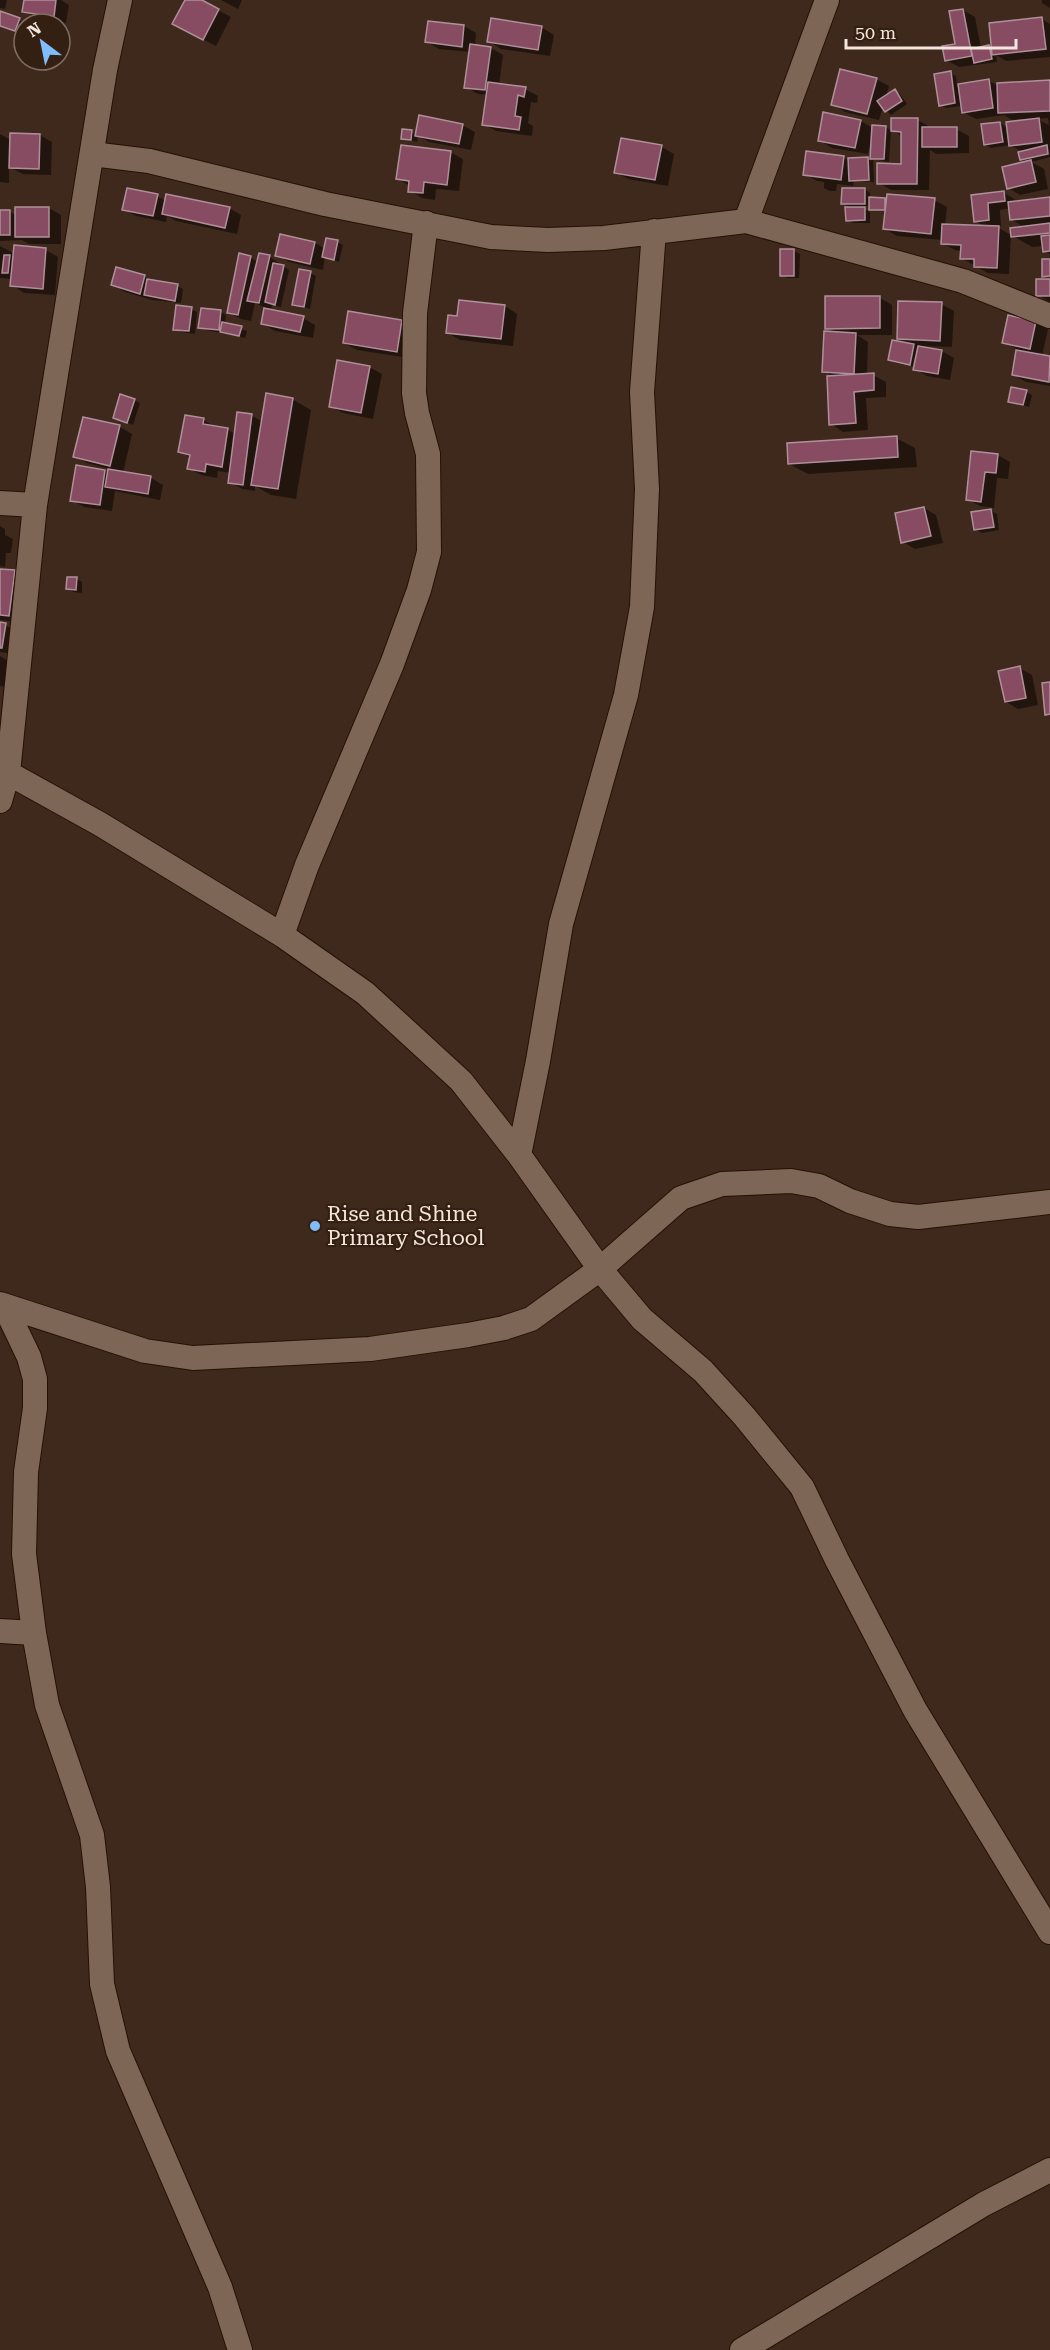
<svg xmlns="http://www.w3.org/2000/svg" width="1050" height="2350" font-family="'Roboto Serif',serif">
<rect width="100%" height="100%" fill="#3f291c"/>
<path fill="#0007" fill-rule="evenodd" d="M0,0H7L5,9L0,8Z
M26,0H61L69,5L66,23L37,18L24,11Z
M187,0H199L231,17L216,46L186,31Z
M221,0H242L238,9Z
M1042,0H1050V8L1042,3Z
M963,10L975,17L981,48L989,47L993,49L1042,19L1050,24V57L1006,61L996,55L997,62L959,67L946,60L956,45Z
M0,12L25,23L21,33L0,25Z
M464,26L476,33L475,46L491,48L503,55L499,85L525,89L538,96L537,103L531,102L528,123L533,126L532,136L496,131L483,124L488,95L478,94L465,87L470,52L439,49L427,42Z
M541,27L554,35L550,56L501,49L489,41Z
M950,73L956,76L957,85L989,81L999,86L1050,82V157L1031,162L1044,169L1048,189L1020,195L1008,188L1027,163L1021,159L1023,152L1010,145L991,148L985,144L1000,123L1008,128L1022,122V119L1012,120L1004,115L976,119L963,112L962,106L946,108L941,105ZM1048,118L1049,125L1037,119Z
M876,79L889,86L886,97L895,91L900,94L907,104L891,115L883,107L879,120L845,112L832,104Z
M918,120L930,127L956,129L969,136V153L936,154L930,150L929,190H891L879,183L903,165V137L892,130Z
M861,121L874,129L885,127L891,130L889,162L873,159L874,182L854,181L853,186L837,184L836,191H830L824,188V182L817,181L805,174L808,153L844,158L850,161L868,158L872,161L873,138L871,137L868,154L832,148L819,140Z
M462,125L475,132L471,150L429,142L418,136L417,142L402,138L403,131L417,134Z
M0,134L11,140L40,135L52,142L51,175L23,174L9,167V183L0,182Z
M622,140L662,147L674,154L668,186L628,179L615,172Z
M450,152L463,159L459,191L436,189L435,200L422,198L410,191V186L398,179Z
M865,189L870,193V199L888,201L934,200L947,207L945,226L986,227L975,221L973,196L1004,193L1016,200L1017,203L1050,199V254L1045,251L1044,246L1032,247L1011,235L1009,274L988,273L961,258L962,251L955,250L942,243V240L897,236L885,229L887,212L875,211L892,212V209L874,208V211L870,206L861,207L870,212V223H853L847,220L852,209L843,203ZM1011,208L1012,220L1026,228L1013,236L997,227L1001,226L1000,210Z
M157,196L166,201L229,208L241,215L237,234L176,221L167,216L166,222L136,216L124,209Z
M49,208L61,215V244H29L22,240L0,241V212H10L17,216Z
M337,242L343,245L339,262L325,257L323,270L289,262L277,255L315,243L326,249Z
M0,246L15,254V247L46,250L58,257L55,295L24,293L12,285V279L0,278Z
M794,251L800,254L799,278H787L781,275Z
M260,255L270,257L289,270L281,307L272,305L271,311L303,318L315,325L313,338L275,331L262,323L266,308L255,303L251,321L241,319L228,312L250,257L258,262Z
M117,269L145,277L154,282L178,286L183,289L181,303L152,300L125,292L112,285Z
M310,273L316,276L310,309L294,304Z
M1050,281V302L1038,295Z
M880,298L892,305V335H857L868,342L867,375H873L886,382V397L866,398L868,430L843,432L831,424L834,377L823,371L837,333L827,328Z
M941,304L954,311L952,347L921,346V348L942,351L954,358L950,380L927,376L915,369V367L896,363L890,360L909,344L898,338Z
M505,306L517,314L513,346L460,340L448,333L459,318Z
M191,309L197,312L195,334L181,332L175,329Z
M221,312L226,315L225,324L247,331L245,338L206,330L200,327Z
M402,321L414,328L409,358L357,350L344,343Z
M1035,322L1048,329L1042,356L1050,358V386L1026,382L1013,375L1018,350L1004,342Z
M369,367L382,374L373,419L343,413L330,406Z
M1026,392L1032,395L1029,407L1009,401Z
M292,399L311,410L296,499L271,495L255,486V491L242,489L230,482L231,473L218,471L217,478L201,475L189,468L191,458L180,452L186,417L204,420L216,428L228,430L236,434L251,415L263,422Z
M134,400L140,403L133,425L114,417Z
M120,427L132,434L123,473L151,478L163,485L160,500L115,491L112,511L84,507L71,500L105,471L109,474L110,469L87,463L75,456Z
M896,438L915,448L917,467L808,474L789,464Z
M973,452L998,455L1010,462L1008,479L997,478L994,508L980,506L967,499Z
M924,508L936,515L943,543L915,549L903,542Z
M991,511L997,514L999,530L982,533L976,529Z
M0,526L5,529V535L13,539L11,553H6L5,567L0,566Z
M0,570L14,572L26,579L21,622L0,620Z
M77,579L82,582V593L73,592L68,589Z
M0,623L18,631L14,654L0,652Z
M0,656L13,664L7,687L0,686Z
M1019,668L1032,675L1038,705L1018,709L1006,702Z"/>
<path fill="#874c62" stroke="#af909a" stroke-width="1.5" d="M24,0H56L54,17L22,12Z
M185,0H202L219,9L203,40L172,24Z
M963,9L972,56L945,61L942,46L955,44L949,11Z
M0,11L20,18L15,31L0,26Z
M1042,17L1046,49L992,55L989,23Z
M491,18L542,26L538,50L487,42Z
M428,21L464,25L462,47L425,42Z
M470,44L491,47L485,90L464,88Z
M989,45L992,59L974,63L971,49Z
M840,69L877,78L867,114L831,105Z
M951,71L955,103L939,106L934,74Z
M989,79L993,108L962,113L958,84Z
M1050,80V111L998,113L997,83Z
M488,82L526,87L524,97L518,95L515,116L521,117L519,130L482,125Z
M895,89L902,101L885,112L877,101Z
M823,112L861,120L855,148L818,141Z
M419,115L463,124L459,144L415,136Z
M891,118H918L917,184H877V163L901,164V132L891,131Z
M1039,118L1042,142L1009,146L1006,122Z
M1000,122L1003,142L984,145L981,124Z
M872,125L886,126L884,159H870Z
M922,127H957V147H922Z
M402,129L412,130L411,140L401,139Z
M10,133L40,134L39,169L9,168Z
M621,138L662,145L655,180L614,173Z
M401,145L451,151L447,185L424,182L423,193L408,192L409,181L396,179Z
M1047,145L1048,154L1020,160L1018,152Z
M806,151L844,156L841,180L803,175Z
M868,157L869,180L849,181L848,158Z
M1031,160L1036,182L1007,189L1002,167Z
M127,188L158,194L153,216L122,210Z
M842,188H865V204H841Z
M1004,191L1005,201L988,203L989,220L974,222L971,195Z
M166,194L230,207L225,228L162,214Z
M887,194L935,198L931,234L883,229Z
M869,197L885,198V210H869Z
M1050,197V216L1010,220L1008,202Z
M15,207H49V237H15Z
M845,207H865V220L846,221Z
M0,210H10V235H0Z
M1050,223V233L1011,237L1010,228Z
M942,224L999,226L997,268L974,267V259H960L961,245L941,244Z
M280,234L315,242L310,264L275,256Z
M1050,235V251L1043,252L1041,236Z
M326,238L338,240L334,260L322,257Z
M14,245L46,248L43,289L10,286Z
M780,249H794V276H780Z
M239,253L251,256L238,315L227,313Z
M259,253L270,255L259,303L247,301Z
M4,255H10L8,273H2Z
M1042,259H1050V276L1042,277Z
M273,263L284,265L275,305L265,302Z
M116,267L145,275L140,294L111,285Z
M299,269L311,271L304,307L292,305Z
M147,279L178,284L175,301L144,295Z
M1036,279H1050V296H1036Z
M825,296H880V328L825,329Z
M459,300L505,305L501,339L446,333L448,315L457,316Z
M898,301L942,302L940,341L897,339Z
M176,305L192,307L189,331L173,330Z
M201,308L221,310L219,330L198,328Z
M264,308L304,316L300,332L261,324Z
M348,311L402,320L397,352L343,343Z
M1008,315L1036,321L1030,349L1002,343Z
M222,322L242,326L239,336L220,332Z
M824,331L856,333L854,374L822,372Z
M892,340L914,344L910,365L888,360Z
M918,346L942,350L938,374L913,370Z
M1016,350L1050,356L1049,382L1012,375Z
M337,360L370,366L361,413L329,407Z
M874,373V390L854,392L856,423L829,425L827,376Z
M1011,387L1027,390L1023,405L1008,402Z
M266,393L293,398L278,489L251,485Z
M120,394L135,399L127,423L113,418Z
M237,412L252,414L243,485L228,483Z
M185,415L204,418L203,424L228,428L222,467L206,464L205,472L187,469L190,455L178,452Z
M83,417L120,425L110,466L73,457Z
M897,436L898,457L788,464L787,443Z
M971,451L998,454L996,473L985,472L981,502L966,500Z
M76,465L105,470L100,505L70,501Z
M108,469L151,476L148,494L105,487Z
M924,507L931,536L901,543L895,513Z
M991,509L994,527L974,530L971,512Z
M0,569L15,570L9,616L0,615Z
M67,577H77L76,590L66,589Z
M0,622L6,623L2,648H0Z
M1020,666L1026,698L1005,702L998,671Z
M1050,682V714L1045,715L1042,683Z"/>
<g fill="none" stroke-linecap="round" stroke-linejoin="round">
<g stroke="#251106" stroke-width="26">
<path id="minor" d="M92,154L149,161L325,204L491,237L548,240L604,238L746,221L963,281L1050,316
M746,221L827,0
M0,503L35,505
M8,773L100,824L282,935L365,993L461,1081L519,1155L600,1269L642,1319L703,1371L744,1416L802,1487L837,1560L915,1710L1050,1932
M0,801L8,773L35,505L105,70L120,0
M282,935L307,865L392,664L419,590L429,552L428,454L417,413L414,393L415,313L426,223
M519,1155L538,1061L561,924L626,695L642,607L647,489L642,392L654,231
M0,1304L145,1351L193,1358L370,1349L468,1335L504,1328L531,1319L600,1269L681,1198L722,1184L791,1181L819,1186L850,1201L890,1214L918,1217L1050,1202
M4,1305L29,1357L35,1379V1408L26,1472L24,1554L34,1633L47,1705L92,1835L98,1887L102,1984L118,2051L220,2287L240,2350
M0,1631L34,1633
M742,2350L984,2204L1050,2170"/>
</g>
<use href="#minor" stroke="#7e6657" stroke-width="24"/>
</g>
<circle fill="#81bcfa" stroke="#342013" stroke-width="2" cx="315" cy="1226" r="6"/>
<g text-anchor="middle" stroke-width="4.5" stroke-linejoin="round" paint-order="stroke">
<g font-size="21" fill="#f4e6dd" stroke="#342013" text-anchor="start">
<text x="327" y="1221">Rise and Shine<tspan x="327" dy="24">Primary School</tspan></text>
</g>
</g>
<g transform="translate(42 42) rotate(328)"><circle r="28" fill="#342013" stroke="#816f64" stroke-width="1.5"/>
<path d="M0-4.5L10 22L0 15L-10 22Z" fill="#81bcfa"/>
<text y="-9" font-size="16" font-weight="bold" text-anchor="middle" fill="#f4e6dd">N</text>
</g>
<path d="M846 39v9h170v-9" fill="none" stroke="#f4e6dd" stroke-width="3"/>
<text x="855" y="39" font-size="18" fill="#f4e6dd" stroke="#342013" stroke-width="4.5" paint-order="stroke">50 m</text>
</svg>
